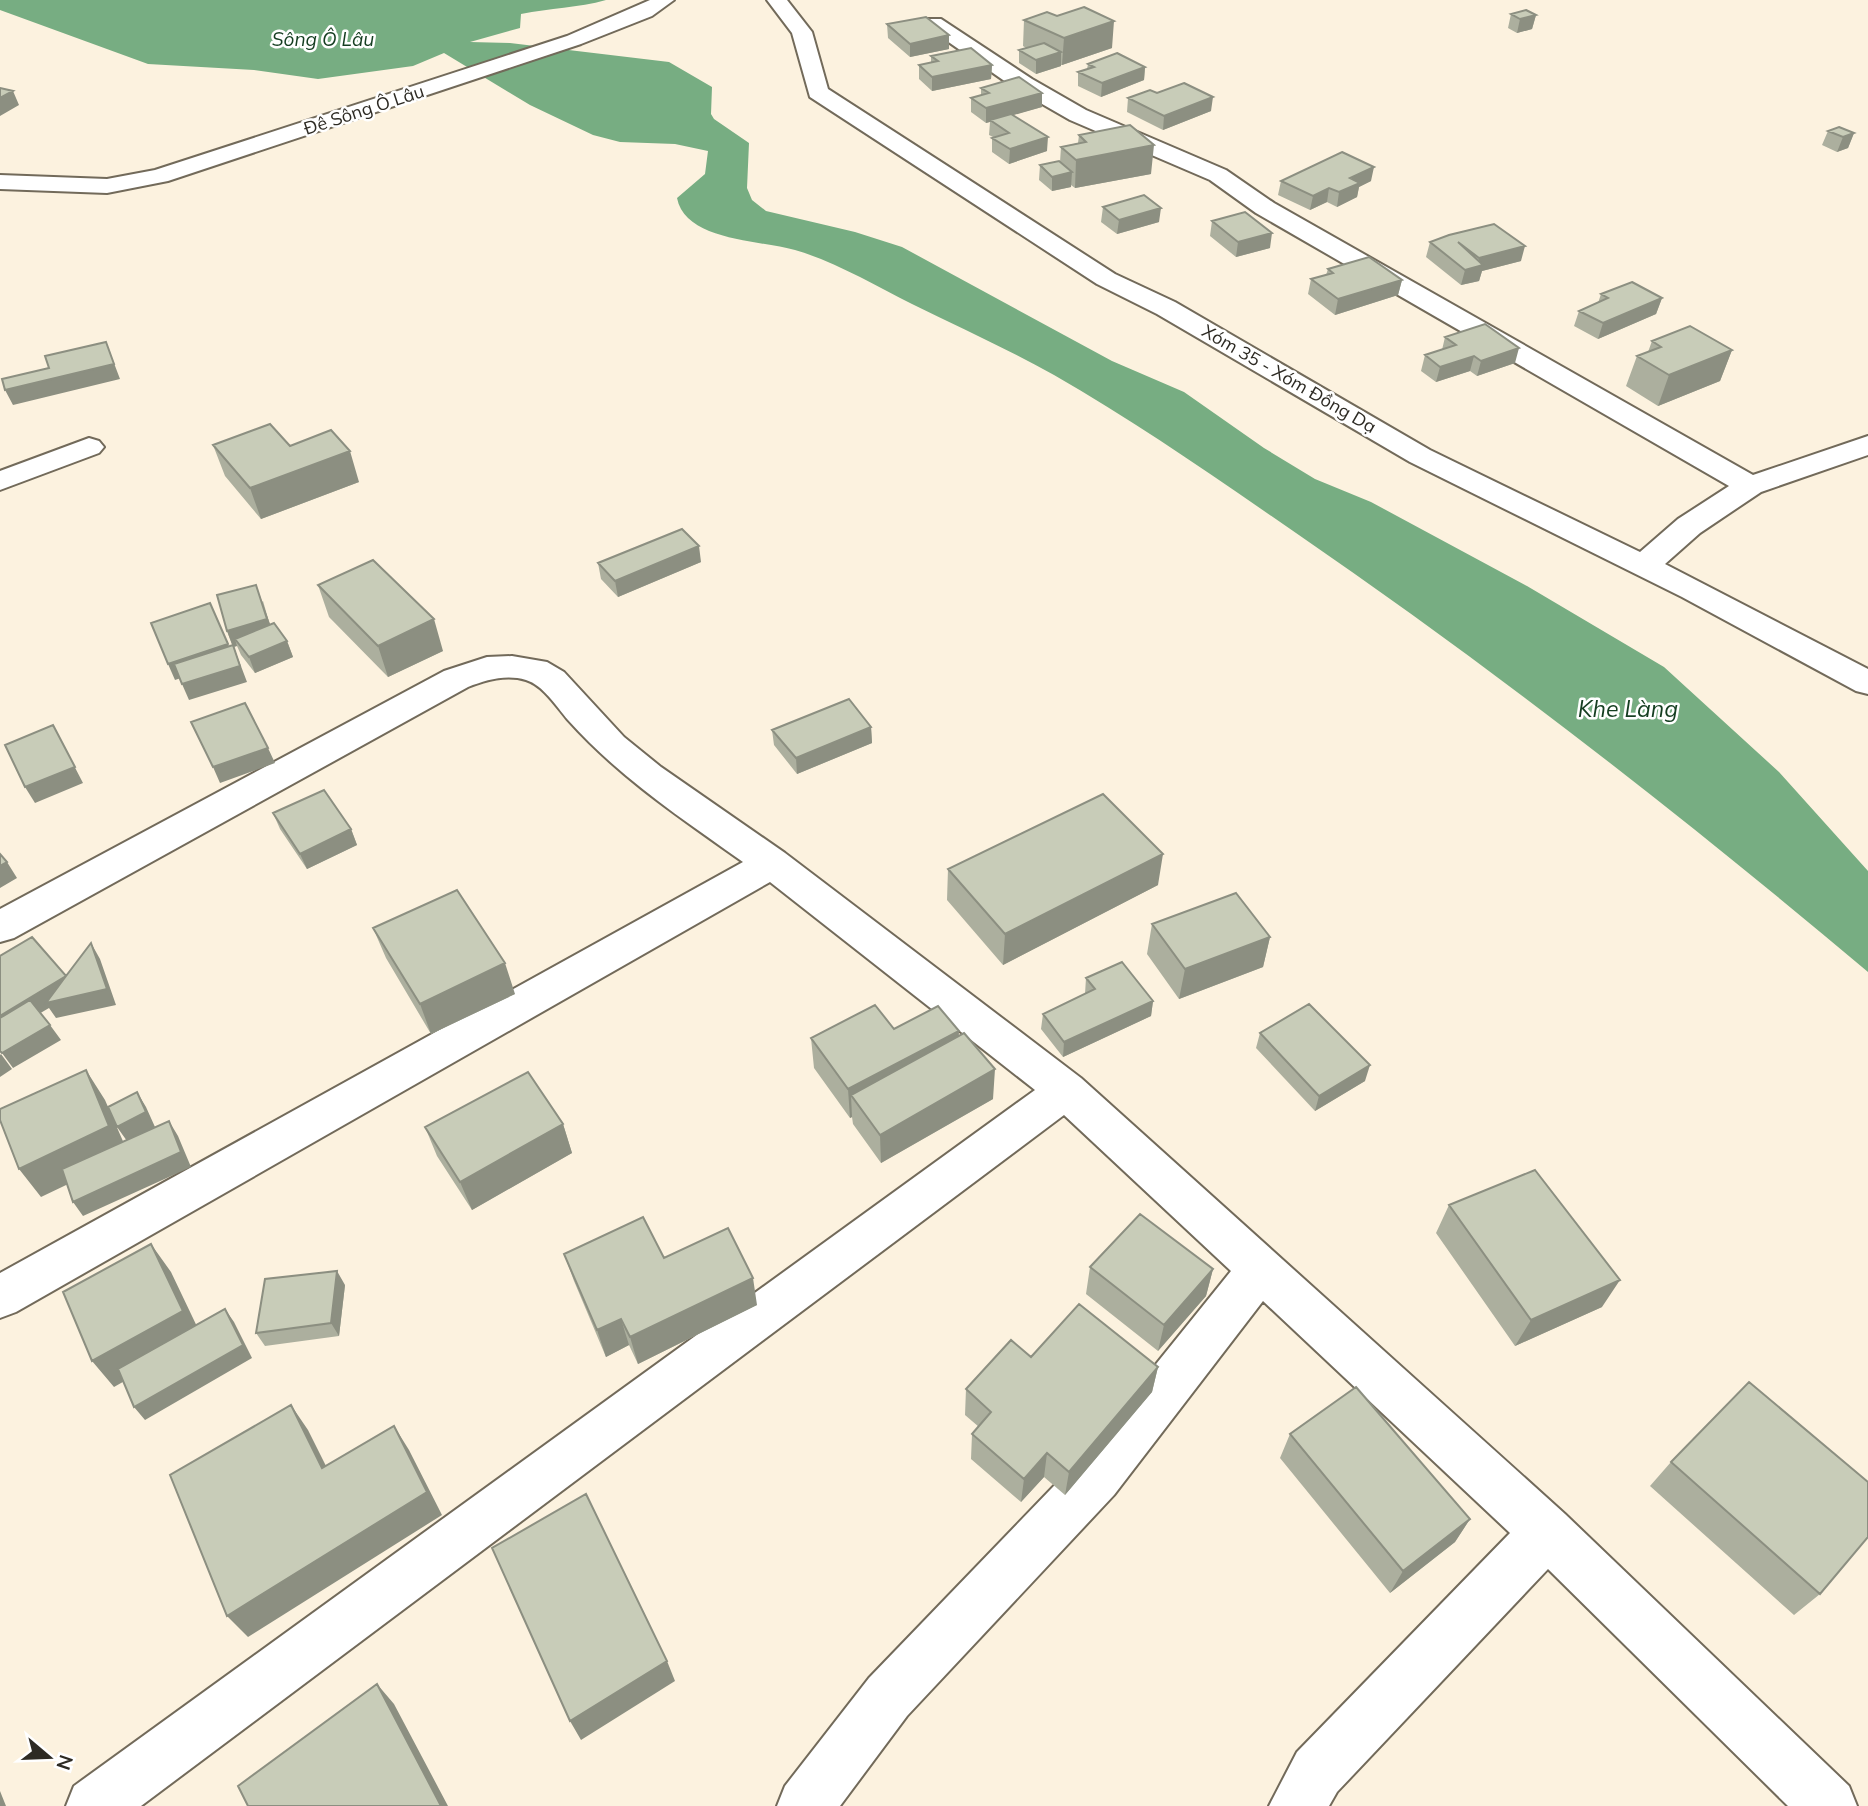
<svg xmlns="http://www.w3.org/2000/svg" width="1868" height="1806" font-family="Mulish,sans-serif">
<rect width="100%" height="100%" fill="#fcf2df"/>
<path fill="#77ad82" d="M0,0H606C578,8 550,8 521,14L520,28L470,42L510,43L669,62L712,87L711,114L714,119L749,143L747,188L752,200L766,211L855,232L902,247L1112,361L1184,392L1264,448L1315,479L1371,502L1527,586L1664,667L1779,772L1868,871V972C1684,817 1494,669 1296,533C1216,478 1138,423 1054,375C1008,349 960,328 912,304C874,285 836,262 795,250C760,240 685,241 677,198L705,174L708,151L675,144L620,142L593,135L530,105L444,53L413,66L318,79L254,70L148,64L0,10Z"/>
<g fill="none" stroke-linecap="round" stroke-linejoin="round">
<g stroke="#726a5a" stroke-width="4">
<path id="minor" d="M650,0H674L652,16L581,44L168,181L107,193L0,189V175L107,179L155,170L567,36Z
M767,0H787L812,32L828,89L1115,274L1175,302L1430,450L1640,552L1678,519L1729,486L1256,213L1210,180L1070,120L1016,89L927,27L924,23L927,19H941L1032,79L1086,110L1226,170L1274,203L1753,475L1868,436V455L1761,492L1700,533L1665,564L1868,669V694L1856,691L1682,597L1410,462L1157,314L1097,284L810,97L792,33Z
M89,438L99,441L104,447L99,453L0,490V471Z
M512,656L547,662L564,672L624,737L661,767L785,853L1081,1078L1565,1514L1849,1786L1857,1806H1788L1548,1569L1337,1792L1329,1806H1269L1297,1752L1510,1533L1263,1301L1114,1495L907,1716L840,1806H777L785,1786L869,1678L1078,1461L1231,1271L1064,1115L141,1806H66L74,1786L1035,1090L770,882L16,1312L0,1318V1273L743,862C681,818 619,777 568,720C557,707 543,685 526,680C506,674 486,680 468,687L14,938L0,942V909L444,671L487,657Z"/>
</g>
<use href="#minor" fill="#fff" fill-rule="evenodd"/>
</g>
<path fill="#acaf9e" d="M1511,14L1536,15L1532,29L1517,33L1508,28Z
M1024,20L1112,48L1062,65H1061V66L1036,74L1019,63V50L1026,48L1023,46Z
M887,24L949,35V49L910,57L888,38Z
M931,56L992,65L991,79L932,91L919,79V65L931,63Z
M1088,64L1145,67L1144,80L1101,97L1078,86V72L1087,69Z
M981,88L1042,107L1012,115L1047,151L1009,164L992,152V138L993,137L989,135L990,122L986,123L971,112V98L981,95Z
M1157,93L1211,111L1163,130L1127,112L1128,98Z
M1828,131L1854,133L1848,148L1837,152L1822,145Z
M1079,135L1151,174L1075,188L1071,185V187L1052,191L1039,180L1040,165L1060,162L1061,147L1078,143Z
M1281,181H1371L1359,187L1357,197L1337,207L1327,202L1310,210L1278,195Z
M1103,207L1159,222L1117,234L1101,222Z
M1212,221L1270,248L1236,257L1210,236Z
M1449,235L1521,261L1482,271L1479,281L1461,285L1426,257L1430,242Z
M1328,269L1402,280L1398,295L1335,315L1308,294L1311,279L1326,275Z
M1601,294L1662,298L1656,314L1598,339L1574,326L1579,311L1598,303Z
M1445,337L1515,363L1477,376L1470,371L1436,382L1421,371L1425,355L1442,350Z
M1652,341L1732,350L1720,381L1658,406L1626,386L1637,356L1648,352Z
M213,445L290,446L359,482L261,519L225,476Z
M701,562L618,597L601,579L598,563Z
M318,585L443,651L388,677L329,617Z
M263,601L270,625L287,641L293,657L255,673L241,655L237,646L233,647L227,631Z
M871,727L872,743L797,774L774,745L772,730Z
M273,813L351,829L357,845L307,869L280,829Z
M948,869L1158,885L1003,965L947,900Z
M1152,924L1270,937L1263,967L1179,999L1147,954Z
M373,928L515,994L431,1034L386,958Z
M1086,978L1153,1001L1151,1016L1063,1057L1041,1029L1043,1014L1085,994Z
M894,1029L959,1036L993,1099L881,1163L853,1124L852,1117L850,1118L814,1068L811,1038Z
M1260,1033L1365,1081L1315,1111L1256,1048Z
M563,1124L572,1153L472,1210L437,1156L425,1127Z
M1449,1205L1602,1307L1515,1346L1436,1233Z
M564,1254L664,1258L757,1305L638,1364L629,1345L606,1357L574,1281Z
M1090,1267L1213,1269L1206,1296L1158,1351L1086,1294Z
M345,1285L339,1336L265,1346L256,1333Z
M1031,1357L1158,1367L1152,1392L1065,1495L1044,1477L1021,1502L971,1459L972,1434L979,1427L965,1415L966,1389Z
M1290,1434L1470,1519L1455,1542L1390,1593L1280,1458Z
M1671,1462L1820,1594L1794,1615L1650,1486Z"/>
<path fill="#8c8f81" d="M1536,15L1532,29L1517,33L1520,19Z
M1114,21L1112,48L1062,65L1064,38Z
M949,35V49L910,57V44Z
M1061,52V66L1036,74V60Z
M992,65L991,79L932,91V77Z
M1145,67L1144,80L1101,97L1102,83Z
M13,91L19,105L0,116V98Z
M1042,93V107L986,123V108Z
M1213,97L1211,111L1163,130L1164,116Z
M1854,133L1848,148L1837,152L1843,137Z
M1048,137L1047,151L1009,164L1010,149Z
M1154,145L1151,174L1075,188L1076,160Z
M1374,167L1371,181L1359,187L1357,197L1337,207L1339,192L1350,178Z
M1072,172L1071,187L1052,191V177Z
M1329,188L1327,202L1310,210L1313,196Z
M1161,208L1159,222L1117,234L1119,220Z
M1272,233L1270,248L1236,257L1238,242Z
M1525,246L1521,261L1482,271L1479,281L1461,285L1465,270L1477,267L1479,258Z
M1402,280L1398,295L1335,315L1338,299Z
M1662,298L1656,314L1598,339L1603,323Z
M106,342L120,379L13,405L5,390Z
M1519,348L1515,363L1477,376L1481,361Z
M1732,350L1720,381L1658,406L1669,375Z
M1474,356L1470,371L1436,382L1440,367Z
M350,451L359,482L261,519L250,488Z
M699,546L701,562L618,597L615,581Z
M256,585L274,635L235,639L237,646L233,647L227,631Z
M434,619L443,651L388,677L378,646Z
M287,641L293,657L255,673L249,657Z
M228,644L235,660L175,680L168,664Z
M233,645L247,682L189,700L182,684Z
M53,725L83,783L35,803L25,787Z
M871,727L872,743L797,774L796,758Z
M268,748L275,763L220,783L213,767Z
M351,829L357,845L307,869L300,854Z
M1163,854L1158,885L1003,965L1005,934Z
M7,862L17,878L0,888V866Z
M1270,937L1263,967L1179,999L1185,969Z
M91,943L100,959L116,1005L56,1018L49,1008L10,1031L0,1018V1016L66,976Z
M505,963L515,994L431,1034L420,1004Z
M1153,1001L1151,1016L1063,1057L1064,1042Z
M50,1025L61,1040L13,1068L2,1053Z
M959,1031L958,1061L851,1095L852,1117L850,1118L848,1089Z
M1,1054L12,1069L0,1077V1055Z
M1370,1065L1365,1081L1315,1111L1319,1096Z
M995,1069L993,1099L881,1163L880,1135Z
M86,1070L105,1100L129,1155L41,1197L19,1169Z
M137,1092L146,1107L155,1127L127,1141L117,1127Z
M169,1121L178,1136L191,1167L83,1216L73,1202Z
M563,1124L572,1153L472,1210L460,1182Z
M151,1244L171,1272L202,1337L114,1387L92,1361Z
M1213,1269L1206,1296L1158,1351L1164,1325Z
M337,1271L345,1285L339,1336L331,1323Z
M753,1278L757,1305L638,1364L630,1337Z
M1620,1280L1602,1307L1515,1346L1531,1320Z
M225,1309L234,1322L252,1358L145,1420L134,1407Z
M621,1319L629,1345L606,1357L597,1330Z
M1158,1367L1152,1392L1065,1495L1069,1472Z
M291,1405L308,1430L339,1492L322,1468Z
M394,1426L409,1450L442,1515L248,1637L227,1616Z
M1047,1453L1044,1477L1021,1502L1024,1479Z
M1470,1519L1455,1542L1390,1593L1403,1571Z
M667,1661L675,1681L581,1740L570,1721Z
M377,1684L394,1704L448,1806H441Z
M0,1791L6,1806H0Z"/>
<path fill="#c8ccb8" stroke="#8c8f81" stroke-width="2" d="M1084,7L1114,21L1064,38L1024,20L1047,12L1057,16Z
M1526,10L1536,15L1520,19L1511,14Z
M926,17L949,35L910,44L887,24Z
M1044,43L1061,52L1036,60L1019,50Z
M971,48L992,65L932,77L919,65L938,61L931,56Z
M1117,53L1145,67L1102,83L1078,72L1094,67L1088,64Z
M1019,77L1042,93L986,108L971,98L989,93L981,88Z
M1184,83L1213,97L1164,116L1128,98L1150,90L1157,93Z
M0,88L13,91L0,98Z
M1011,114L1048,137L1010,149L992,138L1009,133L990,120Z
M1130,125L1154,145L1076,160L1061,147L1086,142L1079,135Z
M1839,127L1854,133L1843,137L1828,131Z
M1342,152L1374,167L1350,178L1360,183L1339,192L1329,188L1313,196L1281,181Z
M1059,161L1072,172L1052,177L1040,165Z
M1144,195L1161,208L1119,220L1103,207Z
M1245,212L1272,233L1238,242L1212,221Z
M1494,224L1525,246L1479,258L1458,242L1483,265L1465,270L1430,242L1449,235Z
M1369,257L1402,280L1338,299L1311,279L1333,273L1328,269Z
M1632,282L1662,298L1603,323L1579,311L1608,298L1601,294Z
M1485,324L1519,348L1481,361L1474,356L1440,367L1425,355L1456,345L1445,337Z
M1690,326L1732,350L1669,375L1637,356L1661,347L1652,341Z
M106,342L114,364L5,390L2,379L49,368L45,356Z
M270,424L290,446L331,430L350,451L250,488L213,445Z
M682,529L699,546L615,581L598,563Z
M373,560L434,619L378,646L318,585Z
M256,585L267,619L227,631L217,595Z
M210,603L228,644L168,664L151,623Z
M274,623L287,641L249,657L235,639Z
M233,645L240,666L182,684L174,664Z
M849,699L871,727L796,758L772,730Z
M245,703L268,748L213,767L191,722Z
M53,725L75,767L25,787L5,745Z
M324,790L351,829L300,854L273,813Z
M1103,794L1163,854L1005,934L948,869Z
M0,854L7,862L0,866Z
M457,890L505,963L420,1004L373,928Z
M1236,893L1270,937L1185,969L1152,924Z
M32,937L66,976L91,943L107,989L46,1003L66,976L0,1016V956Z
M1122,962L1153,1001L1064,1042L1043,1014L1095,989L1086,978Z
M30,1000L50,1025L2,1053L0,1051V1018Z
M1309,1004L1370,1065L1319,1096L1260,1033Z
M875,1005L894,1029L938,1006L959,1031L848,1089L811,1038Z
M964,1033L995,1069L880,1135L851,1095Z
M86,1070L109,1126L19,1169L0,1120V1109Z
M528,1072L563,1124L460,1182L425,1127Z
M137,1092L146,1112L117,1127L108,1107Z
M169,1121L181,1152L73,1202L62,1169Z
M1535,1170L1620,1280L1531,1320L1449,1205Z
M1140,1214L1213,1269L1164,1325L1090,1267Z
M643,1217L664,1258L728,1228L753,1278L630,1337L621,1319L597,1330L564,1254Z
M151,1244L183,1311L92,1361L63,1292Z
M337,1271L331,1323L256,1333L265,1279Z
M1079,1304L1158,1367L1069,1472L1047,1453L1024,1479L972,1434L991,1412L966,1389L1011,1340L1031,1357Z
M225,1309L243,1345L134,1407L118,1369Z
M1749,1382L1868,1482V1537L1820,1594L1671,1462Z
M1356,1387L1470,1519L1403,1571L1290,1434Z
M291,1405L322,1468L394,1426L427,1492L227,1616L170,1475Z
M586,1494L667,1661L570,1721L492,1548Z
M377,1684L441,1806H248L238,1786Z"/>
<g text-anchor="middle" stroke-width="5" stroke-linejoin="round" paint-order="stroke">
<g font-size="18" fill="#2d2a23" stroke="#fff">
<text transform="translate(364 110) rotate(-18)" y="6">Đê Sông Ô Lâu</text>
<text transform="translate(1289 379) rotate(30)" y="6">Xóm 35 - Xóm Đồng Dạ</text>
</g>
<g font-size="19" font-style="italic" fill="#153e21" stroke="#fff">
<text x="323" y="46">Sông Ô Lâu</text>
</g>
<g font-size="23" font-style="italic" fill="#153e21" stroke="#fff">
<text x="1628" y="717">Khe Làng</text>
</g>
</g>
<g transform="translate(49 1757) rotate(109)" stroke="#ffffff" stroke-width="5" paint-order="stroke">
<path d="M0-5L12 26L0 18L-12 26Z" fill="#2d2a23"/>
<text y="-10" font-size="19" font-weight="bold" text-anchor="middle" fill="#2d2a23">N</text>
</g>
</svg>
